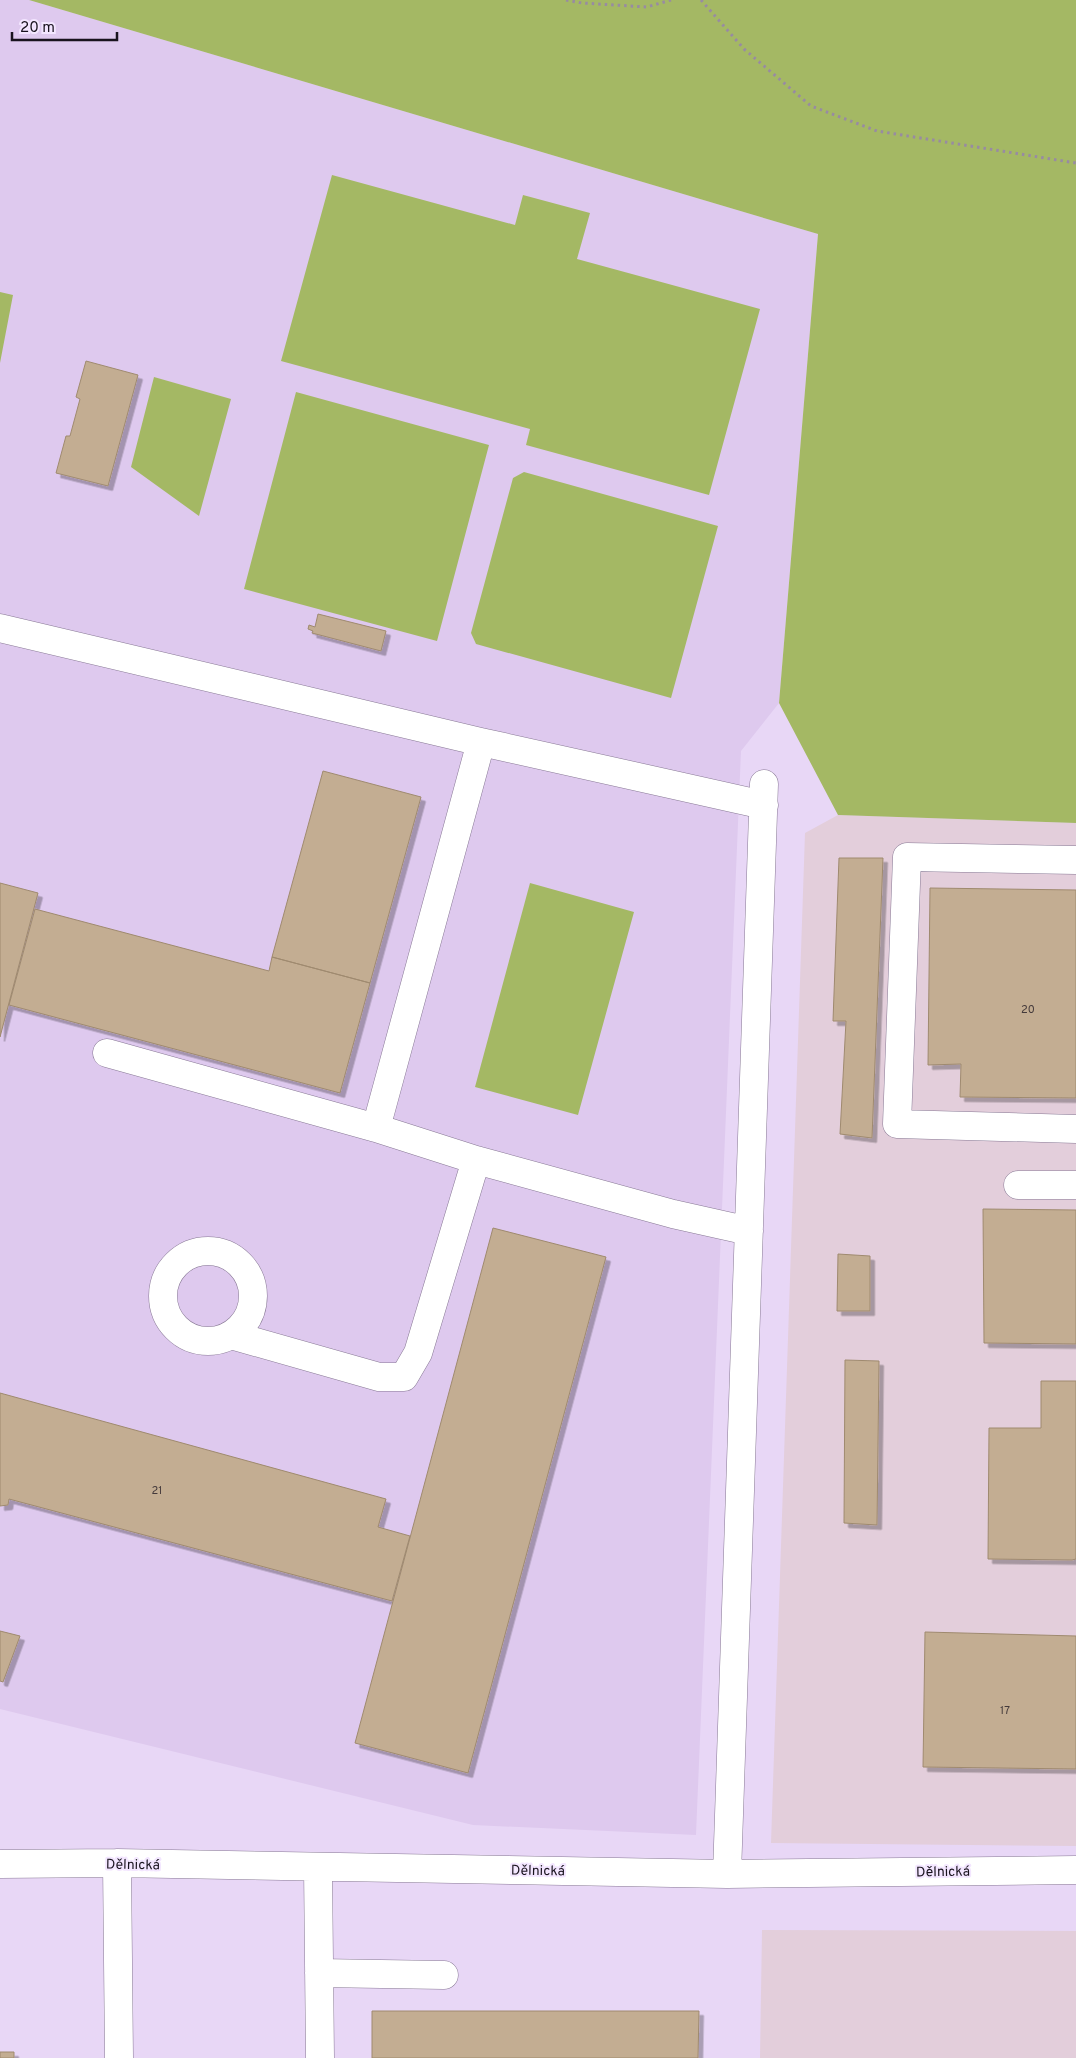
<svg xmlns="http://www.w3.org/2000/svg" width="1076" height="2058" font-family="Overpass,sans-serif">
<defs>
<filter id="shadow"><feDropShadow dx="4.5" dy="4.5" stdDeviation="0" flood-color="#0004"/></filter>
</defs>
<rect width="100%" height="100%" fill="#e8d7f6"/>
<path fill="#e3cedb" d="M838,815L1076,823V1846L771,1843L805,833Z
M762,1930L1076,1931V2058H760Z"/>
<path fill="#dec9ee" d="M0,0H29L818,234L779,703L741,751L696,1835L473,1825L0,1709Z"/>
<path fill="#a4b864" d="M29,0H1076V823L838,815L779,703L818,234Z
M332,175L515,225L523,195L590,213L577,259L760,309L709,495L526,445L530,429L281,361Z
M0,292L13,295L0,363Z
M154,377L231,399L199,516L131,467Z
M296,392L489,445L437,641L244,589Z
M524,472L718,526L671,698L476,644L471,633L513,478Z
M530,883L634,912L578,1115L475,1087Z"/>
<path fill="#c3ad92" stroke="#9f8a6f" filter="url(#shadow)" d="M86,361L138,375L108,486L56,473L66,436H70L80,399L76,397Z
M318,614L386,631L381,651L312,633L313,631L308,629L309,625L315,627Z
M323,771L421,797L370,983L272,957Z
M839,858H883L872,1138L840,1134L846,1021H833Z
M0,883L38,893L0,1037Z
M930,888L1076,890V1098L960,1097L961,1064L928,1065Z
M35,909L269,971L272,957L370,983L340,1093L9,1005Z
M983,1209L1076,1210V1344L984,1343Z
M493,1228L606,1257L468,1773L355,1743Z
M838,1254L870,1256V1311H837Z
M845,1360L879,1361L877,1525L844,1523Z
M1041,1381H1076V1559L1072,1560L988,1559L989,1428H1041Z
M0,1393L386,1499L378,1527L410,1536L392,1601L9,1499L8,1505L0,1506Z
M0,1631L20,1636L3,1682L0,1681Z
M925,1632L1076,1636V1769L923,1767Z
M372,2011H699L698,2058H372Z
M0,2052H14V2058H0Z"/>
<g fill="none" stroke-linecap="round" stroke-linejoin="round">
<g stroke="#887995" stroke-width="29">
<path id="minor" d="M0,628L481,742L764,805
M1076,860L907,857L897,1124L1076,1129
M107,1053L376,1128L476,1160L673,1214L749,1231
M376,1128L481,742
M1018,1185H1076
M163 1296a45 45 0 1 1 90 0a45 45 0 1 1-90 0Z
M231,1335L379,1377H404L418,1353L476,1160
M117,1863L119,2058
M0,1864L117,1863L727,1874L1076,1870
M318,1867L320,2058
M727,1874L764,784
M319,1973L444,1975"/>
</g>
<path stroke="#988ba2" stroke-width="3" stroke-dasharray="2.5 4" stroke-linecap="butt" d="M566,0L582,3L647,7L671,0
M701,0L744,49L811,106L877,131L1076,163"/>
<use href="#minor" stroke="#fff" stroke-width="28"/>
</g>
<g text-anchor="middle" stroke-width="4" stroke-linejoin="round" paint-order="stroke">
<g font-size="11" fill="#443a3b">
<text x="1028" y="1013">20</text>
<text x="157" y="1494">21</text>
<text x="1005" y="1714">17</text>
</g>
<g font-size="14" fill="#19131e" stroke="#f3e6ff">
<text transform="translate(133 1864) rotate(1)" y="5">Dělnická</text>
<text transform="translate(538 1870) rotate(1)" y="5">Dělnická</text>
<text transform="translate(943 1871) rotate(-1)" y="5">Dělnická</text>
</g>
</g>
<path d="M12 32v8h105v-8" fill="none" stroke="#19131e" stroke-width="2.5"/>
<text x="20" y="32" font-size="15" fill="#19131e" stroke="#f3e6ff" stroke-width="4" paint-order="stroke">20 m</text>
</svg>
